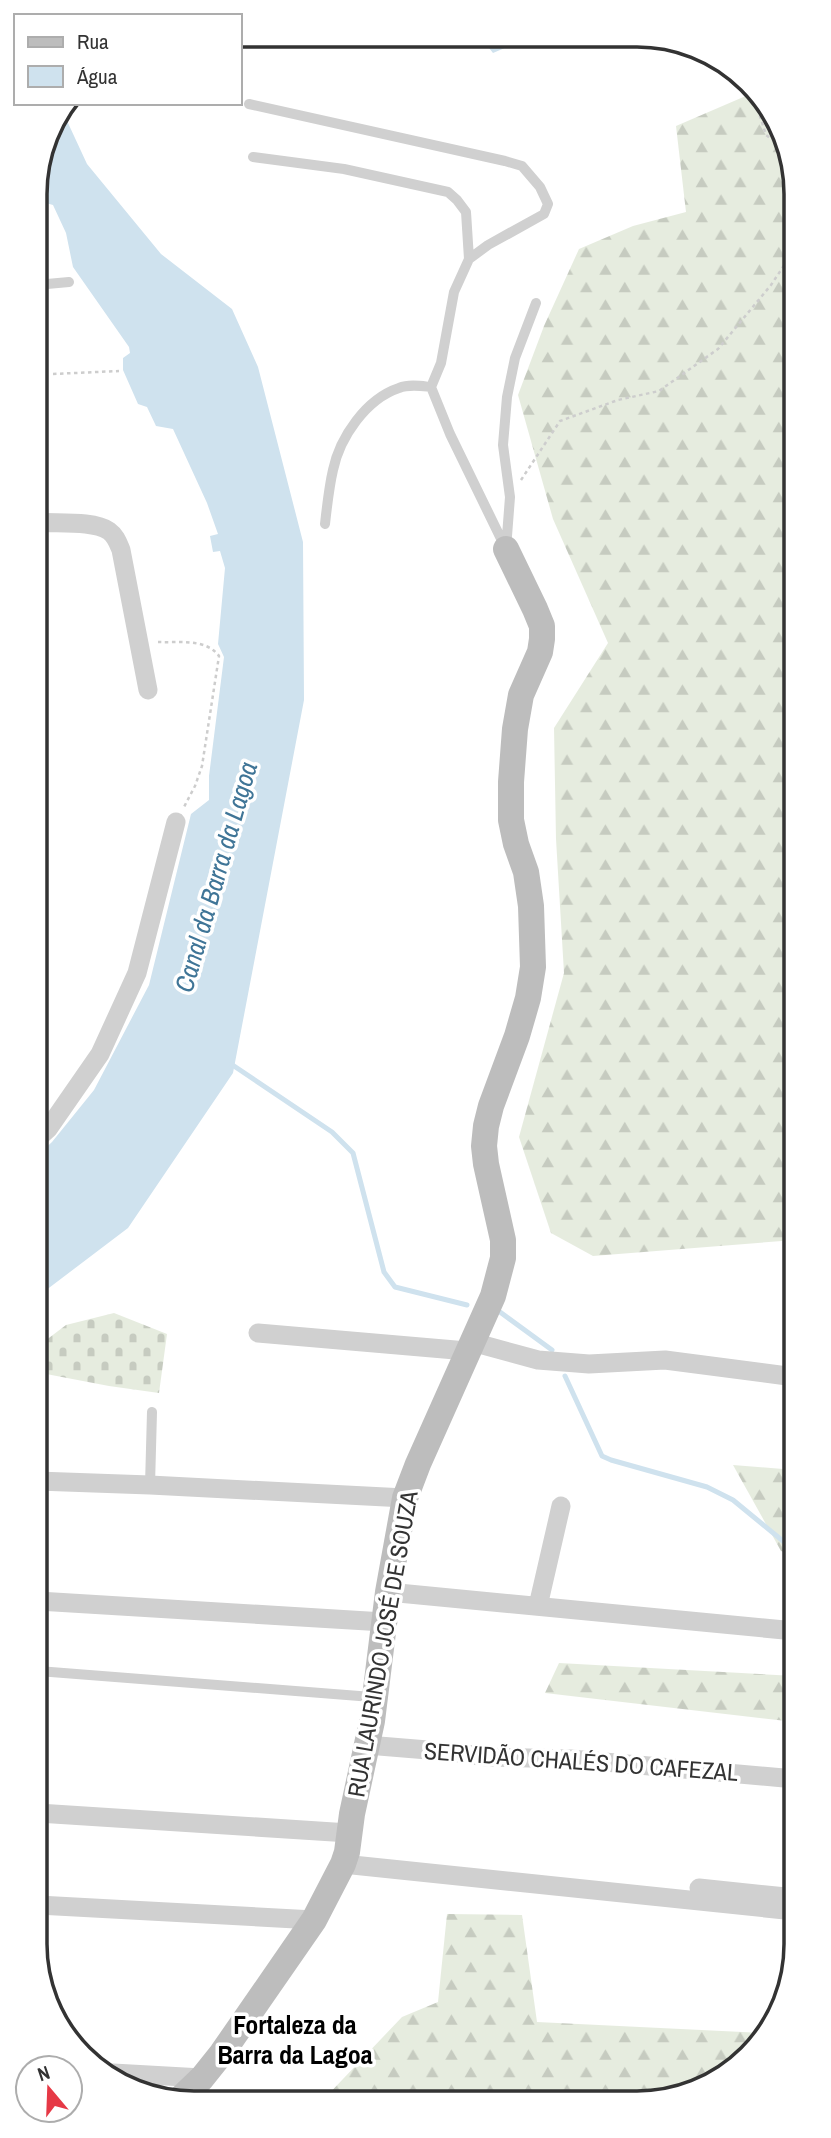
<svg xmlns="http://www.w3.org/2000/svg" width="831" height="2138" font-family="'Archivo Narrow',sans-serif">
<defs>
<pattern id="forest-firs" width="22" height="20" patternUnits="userSpaceOnUse" patternTransform="scale(1.75)"><rect width="22" height="20" fill="#e6ecdf"/><path d="M5 1l3.5 6h-7zM16 11l3.5 6h-7z" fill="#c6cbc0"/></pattern>
<pattern id="cemetery-stones" width="16" height="16" patternUnits="userSpaceOnUse" patternTransform="scale(1.75)"><rect width="16" height="16" fill="#e6ecdf"/><path d="M2 7V4a2 2 0 0 1 4 0v3zM10 15v-3a2 2 0 0 1 4 0v3z" fill="#c6cbc0"/></pattern>
</defs>
<rect width="100%" height="100%" fill="#fff"/>
<path fill="url(#forest-firs)" d="M755,92L793,163L795,1240L593,1256L551,1233L519,1137L564,973L556,839L554,728L608,643L553,519L518,395L544,326L579,249L633,226L686,212L676,126Z
M733,1465L795,1470V1556L781,1551Z
M559,1663L795,1676V1722L545,1693Z
M447,1914L522,1915L537,2022L763,2033L757,2048L668,2100H323L402,2017L438,2002Z"/>
<path fill="url(#cemetery-stones)" d="M114,1313L167,1334L159,1393L109,1386L41,1373L43,1356L37,1354V1347L66,1325Z"/>
<path fill="#cfe2ee" d="M482,37H531L493,53L481,38Z
M62,110L87,164L161,254L232,309L258,367L303,542L304,700L233,1073L128,1228L37,1297V1156L52,1142L94,1090L149,985L191,814L209,800V776L224,657L218,644L225,568L220,551L213,552L210,536L218,534L207,503L173,429L156,426L147,407L138,404L123,370V358L130,353L129,347L73,267L66,233L53,205L35,200V184L51,124Z"/>
<g fill="none" stroke-linecap="round" stroke-linejoin="round">
<path stroke="#cfe2ee" stroke-width="5" d="M231,1064L332,1132L353,1153L384,1272L395,1287L467,1305
M500,1312L552,1350
M565,1376L602,1456L611,1460L707,1487L733,1500L795,1551"/>
<path stroke="#cdcdcd" stroke-width="2.5" stroke-dasharray="3.5 3.5" stroke-linecap="butt" d="M749,82L766,135L785,149
M53,374L119,371
M521,480L560,421L618,400L659,391L718,349L771,285L793,252
M158,642C178,643 206,638 219,656L202,766L195,786L184,807"/>
<path stroke="#d0d0d0" stroke-width="10" d="M249,104L505,161L522,166L540,187L548,204L544,214L488,245L469,259
M253,157L344,169L448,192L457,200L466,212L469,259L454,292L441,363L431,387L450,434L506,549
M36,285L69,282
M36,375H39
M325,524C327,506 329,487 333,470C340,437 366,399 399,388C409,384 421,386 431,387
M506,549L510,497L503,445L507,397L515,358L536,303
M150,1485L152,1412
M38,1671L372,1697"/>
<path stroke="#d0d0d0" stroke-width="19" d="M36,522C56,524 93,520 109,531C116,536 118,543 121,550L148,690
M37,1139L48,1129L100,1054L137,973L176,822
M258,1333L467,1351
M472,1342L538,1360L589,1364L665,1360L795,1377
M37,1481L150,1485L405,1498
M388,1592L795,1631
M38,1601L384,1622
M538,1606L561,1506
M367,1745L452,1752L487,1757L571,1759L795,1779
M38,1813L349,1833
M343,1864L785,1910L796,1909
M699,1888L796,1898
M38,1905L314,1920
M113,2073L202,2078"/>
<path stroke="#bdbdbd" stroke-width="26" d="M179,2100L202,2078L222,2053L314,1920L343,1864L347,1852L352,1814L372,1721L388,1592L405,1498L418,1464L493,1296L503,1258V1240L486,1164L484,1146L486,1126L491,1106L517,1036L528,998L533,967L531,906L526,872L516,844L511,820V782L515,729L521,695L540,652L542,639V626L535,609L506,549"/>
</g>
<g text-anchor="middle" stroke-width="7" stroke-linejoin="round" paint-order="stroke">
<g font-size="24" fill="#333" stroke="#fff">
<text transform="translate(383 1644) rotate(-80)" y="8">RUA LAURINDO JOSÉ DE SOUZA</text>
<text transform="translate(581 1762) rotate(4)" y="8">SERVIDÃO CHALÉS DO CAFEZAL</text>
</g>
<g font-size="26" font-style="italic" fill="#3f7597" stroke="#fff">
<text transform="translate(216 877) rotate(-74)" y="9">Canal da Barra da Lagoa</text>
</g>
<g font-size="26" font-weight="bold" fill="#000" stroke="#fff">
<text x="295" y="2034">Fortaleza da<tspan x="295" dy="30">Barra da Lagoa</tspan></text>
</g>
</g>
<path d="M0 0H831V2138H0ZM194 47H637A147 147 0 0 1 784 194V1944A147 147 0 0 1 637 2091H194A147 147 0 0 1 47 1944V194A147 147 0 0 1 194 47Z" fill="#fff" fill-rule="evenodd"/>
<path fill="none" stroke="#333" stroke-width="3.5" d="M194 47H637A147 147 0 0 1 784 194V1944A147 147 0 0 1 637 2091H194A147 147 0 0 1 47 1944V194A147 147 0 0 1 194 47Z"/>
<rect x="14" y="14" width="228" height="91" fill="#ffffff" stroke="#adadad" stroke-width="2"/>
<rect x="28" y="37" width="35" height="10" fill="#bdbdbd" stroke="#adadad" stroke-width="2"/>
<text x="77" y="49" font-size="21" fill="#333333">Rua</text>
<rect x="28" y="66" width="35" height="21" fill="#cfe2ee" stroke="#adadad" stroke-width="2"/>
<text x="77" y="84" font-size="21" fill="#333333">Água</text>
<g transform="translate(49 2089) rotate(341)"><circle r="33" fill="#ffffff" stroke="#adadad" stroke-width="2"/>
<path d="M0-5L12 26L0 18L-12 26Z" fill="#e63946"/>
<text y="-10" font-size="19" font-weight="bold" text-anchor="middle" fill="#333333">N</text>
</g>
</svg>
